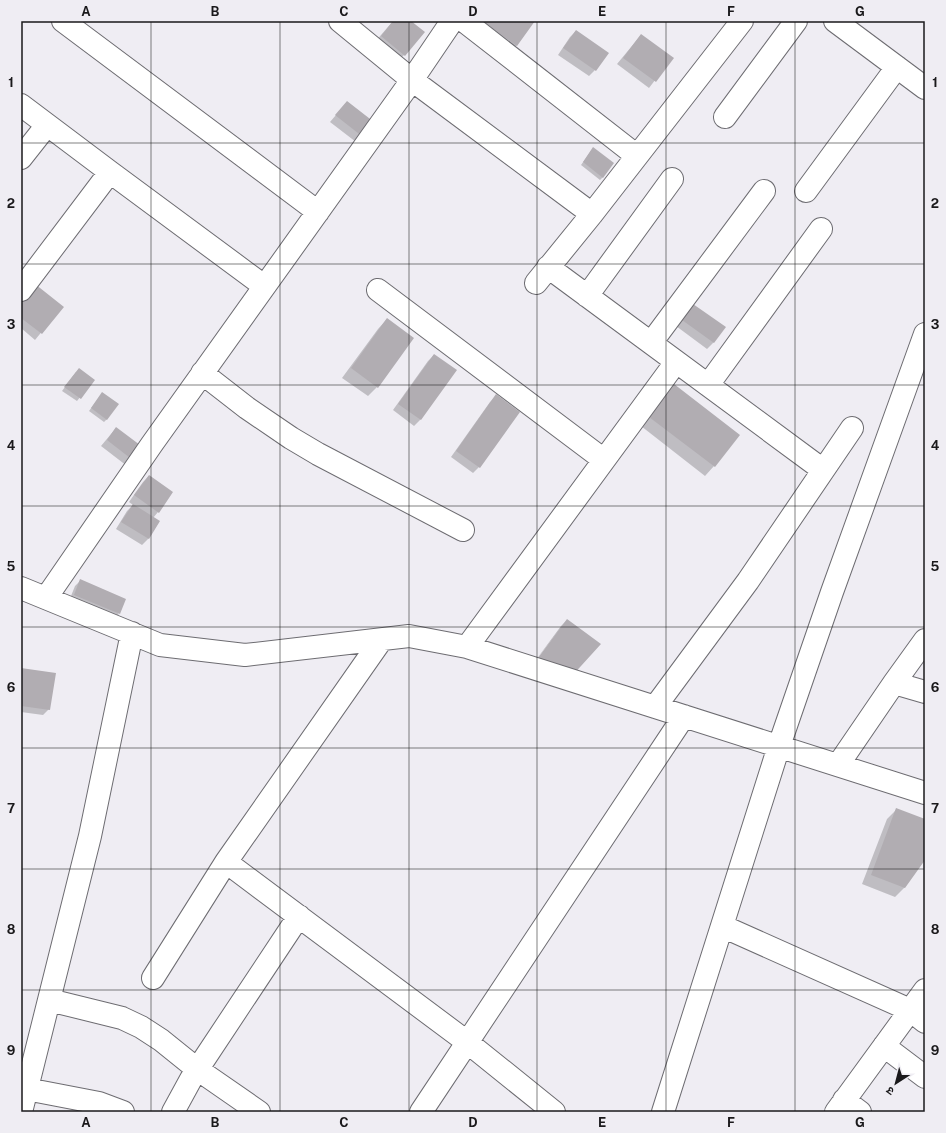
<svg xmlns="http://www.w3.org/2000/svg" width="946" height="1133" font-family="'Public Sans','Noto Sans Devanagari',sans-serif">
<rect width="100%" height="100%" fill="#efedf3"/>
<path fill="#0003" d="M393,21H410L404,55L398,61L375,42Z
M474,21H534L517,45L507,55Z
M576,31L607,53L595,70L589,76L558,55L570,37Z
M641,35L672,58L649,88L617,64Z
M347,102L373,123L356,142L330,122Z
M591,151L603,177L600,180L581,165Z
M29,292L62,307L35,340L21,328V302Z
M693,305L724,327L713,343L707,349L676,326Z
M387,319L377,387L368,396L342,378L378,329Z
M434,355L455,371L420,420L414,426L393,410L428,361Z
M76,372L94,380L77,401L62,391Z
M674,385L714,466L705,476L641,426L665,395Z
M100,396L107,419L104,422L89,411Z
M496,396L479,467L473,473L451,457L490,402Z
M116,428L133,460L127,466L101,446Z
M149,476L158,512L153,518L159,522L148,539L142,545L116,529L127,511L133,505L129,502L143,482Z
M81,580L119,614L113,620L69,601L75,586Z
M567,620L530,668L561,626Z
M21,669L49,709L43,715L21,712Z
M896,810L925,821V858L905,887L895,897L862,884L887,819Z"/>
<path fill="#b1adb2" d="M393,21H411L425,32L405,56L381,36Z
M482,21H535L517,46Z
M576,30L609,53L596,71L563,48Z
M641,34L674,58L656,82L623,58Z
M347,101L374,122L363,137L335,115Z
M593,147L614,163L603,178L583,162Z
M35,284L64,307L42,334L21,318V302Z
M693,304L726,327L714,343L682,320Z
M387,318L414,338L378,388L351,368Z
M434,354L457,370L421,420L398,404Z
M79,368L95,380L81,399L64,387Z
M674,384L740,435L715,467L649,417Z
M102,392L119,404L107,420L91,408Z
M496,394L520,412L480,468L456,451Z
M116,427L144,448L134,461L107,440Z
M149,475L173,492L159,513L134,495Z
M133,504L160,521L149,539L121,522Z
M80,579L126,599L120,614L74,595Z
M567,619L601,644L571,677L535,662Z
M21,668L56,673L50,710L21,706Z
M896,808L925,819V860L905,888L871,875Z"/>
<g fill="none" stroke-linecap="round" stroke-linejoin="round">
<g stroke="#6d6c71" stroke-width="24">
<path id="minor" d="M63,21L318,212
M340,21L412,80L592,214
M464,21L637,156
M835,21L925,88
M21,105L110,172L264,286
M725,117L796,21
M21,158L47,125
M806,191L897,67
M548,267L823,470
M536,283L592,214L742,21
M21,290L110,172
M378,290L604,460
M587,296L672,179
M651,343L764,191
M202,373L247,408L291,438L318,454L463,530
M708,385L821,229
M21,588L160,645L245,655L409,636L467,647L925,793
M46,598L152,444L412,80L452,21
M467,647L676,362
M894,683L925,692
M655,707L748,581L852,428
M838,765L894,683L925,640
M226,862L467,1042L554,1112
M722,926L910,1010L925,1022
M153,978L226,862L382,639
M49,1000L122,1018L141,1027L161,1040L197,1069L259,1112
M884,1046L925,1077
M21,1088L99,1103L123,1112
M844,1100L860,1112
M21,1112L90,836L132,633
M173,1112L191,1079L299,916
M421,1112L684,716
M663,1112L779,746L832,592L925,334
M836,1112L925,990"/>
</g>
<use href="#minor" stroke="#fff" stroke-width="22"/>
</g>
<path fill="none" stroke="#1a191b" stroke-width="1" stroke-opacity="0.55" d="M151,21V1112M280,21V1112M409,21V1112M537,21V1112M666,21V1112M795,21V1112M21,143H925M21,264H925M21,385H925M21,506H925M21,627H925M21,748H925M21,869H925M21,990H925"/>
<rect width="946" height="1133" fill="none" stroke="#efedf3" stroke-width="44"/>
<g transform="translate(896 1083) rotate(216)" stroke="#efedf3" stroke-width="3" paint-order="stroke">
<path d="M0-3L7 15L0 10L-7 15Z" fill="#1a191b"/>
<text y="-6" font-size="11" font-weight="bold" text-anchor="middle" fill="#1a191b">उ</text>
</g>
<rect x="22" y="22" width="902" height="1089" fill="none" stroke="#1a191b" stroke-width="1.5"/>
<g font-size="13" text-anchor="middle" font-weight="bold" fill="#1a191b">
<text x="86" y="16">A</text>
<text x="215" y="16">B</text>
<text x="344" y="16">C</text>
<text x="473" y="16">D</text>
<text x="602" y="16">E</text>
<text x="731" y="16">F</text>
<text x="860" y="16">G</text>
<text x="11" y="87">1</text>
<text x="935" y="87">1</text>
<text x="11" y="208">2</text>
<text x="935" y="208">2</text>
<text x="11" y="329">3</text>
<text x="935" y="329">3</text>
<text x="11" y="450">4</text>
<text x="935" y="450">4</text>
<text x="11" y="571">5</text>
<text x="935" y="571">5</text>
<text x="11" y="692">6</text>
<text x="935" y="692">6</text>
<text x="11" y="813">7</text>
<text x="935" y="813">7</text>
<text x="11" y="934">8</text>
<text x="935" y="934">8</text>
<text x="11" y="1055">9</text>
<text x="935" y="1055">9</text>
<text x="86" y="1127">A</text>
<text x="215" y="1127">B</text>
<text x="344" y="1127">C</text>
<text x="473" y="1127">D</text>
<text x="602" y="1127">E</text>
<text x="731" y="1127">F</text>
<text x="860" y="1127">G</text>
</g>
</svg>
